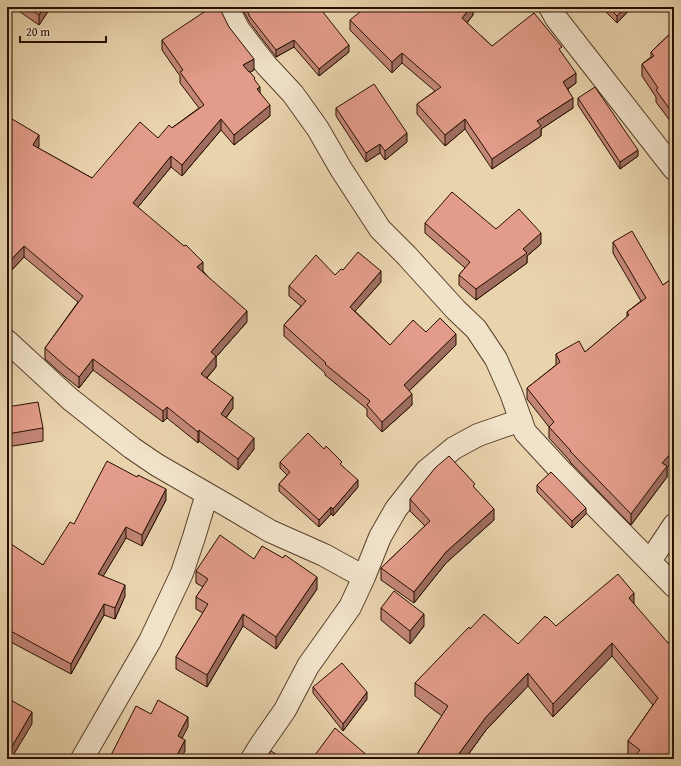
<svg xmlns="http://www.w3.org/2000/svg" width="681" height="766" font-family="'Gentium Book Plus',serif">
<rect width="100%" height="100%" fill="#e9d3ad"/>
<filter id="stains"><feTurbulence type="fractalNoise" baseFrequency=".005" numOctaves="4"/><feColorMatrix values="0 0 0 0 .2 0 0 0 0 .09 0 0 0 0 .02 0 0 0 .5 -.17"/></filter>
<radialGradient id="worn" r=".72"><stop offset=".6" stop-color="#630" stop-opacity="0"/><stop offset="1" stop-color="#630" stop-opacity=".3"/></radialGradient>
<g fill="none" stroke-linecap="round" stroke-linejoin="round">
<g stroke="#58402b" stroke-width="24">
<path id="minor" d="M227,7L239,30L266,65L293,94L318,129L341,169L380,229L407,256L456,310L476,329L496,359L511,393L525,432L561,471L674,586
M550,7L556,18L674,169
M7,341L70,399L132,448L157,465L233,509L270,531L324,555L364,577
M650,561L674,525
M82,759L150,641L182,573L194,537L207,494
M252,759L260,746L285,710L308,666L350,607L364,577L380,537L396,509L426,471L454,448L478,435L521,420"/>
</g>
<use href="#minor" stroke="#f1e2ca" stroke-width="22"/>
</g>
<path fill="#c28676" stroke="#270f00" d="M13,7H51L39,25Z
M241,7H292V8L349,52L319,76L294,47L276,57L250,23Z
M473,7V15L467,23L492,46L562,53L576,83L568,89L573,108L541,129V136L492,169L465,129L445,146L417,114V104L435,91L402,63L392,73L350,30V20Z
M601,7H632L617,23Z
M229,27L254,70L250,72L255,81L270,116L234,145L221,130L182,176L171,167L138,207L203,271L247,322L216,357V367L207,378L233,408L226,418L254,449L238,470L199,441L198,443L167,418L163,422L93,370L79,388L64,376L45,359V348L78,302L24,257L7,275V116L39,146L38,148L92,178L158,138L199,108L180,83V76L162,50V40Z
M674,30V126L656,102V97L642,76V64L651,57V52Z
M578,98L638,156L620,169L578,105Z
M336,108L407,142L385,160L380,153L366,162L336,116Z
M425,223L496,229L541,244L527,256V263L476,300L459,285V275L465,268L425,233Z
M613,242L663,285L674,277V461L667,468V477L631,525L570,462V461L549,438V427L527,399V388L556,365V354L585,352L627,317V312L641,301L613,253Z
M343,270L381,282L355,311L390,345L426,332L456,345L409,391L412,405L382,432L367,416V409L325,375V373L284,336V325L301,306L289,296V286L335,275Z
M7,407L43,428V441L7,447Z
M280,462L342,466L358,487L333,516L331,514L319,527L279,491V484L287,475L280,468Z
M137,477L166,500L142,546L126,538L103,576L125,596L115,619L104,615L71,674L7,640V544L43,565L74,524Z
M537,485L586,514L572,528L537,492Z
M475,489L494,520L446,563L414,603L381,580V568L425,526L410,511V499Z
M254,559L317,589L276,649L243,626L207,687L176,669V657L203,613L196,609V597L203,587L196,583V571Z
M634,604L674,759L633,758L628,754V741L653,705L612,656L553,717L528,686L486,730L465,759H414L442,716L415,696V683L470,629L518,644L556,626Z
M381,608L424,626L410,644L381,620Z
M313,687L367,699L343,731L313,693Z"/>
<path fill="#9e6d60" stroke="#270f00" d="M44,7H51L39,25V15Z
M471,7H473V15L462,29V18Z
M626,7H632L617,23V16Z
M294,40V47L276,57V50Z
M349,45V52L319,76V69Z
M402,53V63L392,73V62Z
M254,59V70L243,76V65Z
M576,73V83L563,92V82Z
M260,87V98L257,89Z
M573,98V108L541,129V136L492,169V159L537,121Z
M270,105V116L234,145V135Z
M221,119V130L182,176V165Z
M465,119V129L445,146V135Z
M407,133V142L385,160V151Z
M39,135V146L33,156V145Z
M380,144V153L366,162V153Z
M638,150V156L620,169V162Z
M171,156V167L133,213V203Z
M541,233V244L527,256V263L476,300V289Z
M24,246V257L7,275V264Z
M203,262V273L197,267Z
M381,271V282L350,317V307Z
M247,311V322L216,357V367L201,384V374L211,352Z
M456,334V345L404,396V385Z
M93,359V370L79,388V377Z
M412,394V405L382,432V422Z
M233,397V408L221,424V414Z
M167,407V418L163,422V411Z
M199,430V441L198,443V432Z
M254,438V449L238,470V459Z
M674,450V461L667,468V477L631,525V514L662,463Z
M358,480V487L333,516V509Z
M166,489V500L142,546V535Z
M331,507V514L319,527V520Z
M586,508V514L572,528V521Z
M494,509V520L446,563L414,603V592L446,552Z
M126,527V538L98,585V574Z
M317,577V589L276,649V637Z
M125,585V596L115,619V608Z
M634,593V606L629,598Z
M104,604V615L71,674V664Z
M243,614V626L207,687V675Z
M424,614V626L410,644V631Z
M612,643V656L553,717V704Z
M528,673V686L486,730L465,759H455L486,717Z
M367,692V699L343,731V724Z
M32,712V724L11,759H7V755Z
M188,717V727L178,746V736Z
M185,740V751L181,759H175Z"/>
<path fill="#e29c89" stroke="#270f00" d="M27,7H44L39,15Z
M214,7H219L229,27L254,59L243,65L249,72H250L255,78L254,79L260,87L257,89L270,105L234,135L221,119L182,165L171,156L133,203L184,246L186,245L203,262L197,267L247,311L211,352L216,356L201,374L233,397L221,414L254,438L238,459L199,430L198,432L167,407L163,411L93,359L79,377L64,365L45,348L83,296L24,246L7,264V116L39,135L33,145L92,178L140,122L158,138L169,125L172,128L204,105L180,72L183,70L162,40L210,8L211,9Z
M245,7H292V8L295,7H319L349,45L319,69L294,40L276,50L250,17Z
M366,7H471L462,18L492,46L534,13L562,47L559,49L576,73L563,82L573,98L537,121L541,126L492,159L465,119L445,135L417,104L441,87L402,53L392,62L350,20Z
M608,7H626L617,16Z
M674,30V115L656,90L658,88L642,64L654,56L651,52Z
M374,84L407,133L385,151L380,144L366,153L336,108Z
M595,87L638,150L620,162L578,98Z
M452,192L496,229L519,209L541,233L523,249L527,253L476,289L459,275L470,262L425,223Z
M632,231L663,285L674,277V450L662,463L667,466L631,514L570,451H571L549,427L554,422L527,388L560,362L556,354L579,341L585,352L629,315L627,312L646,298L613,242Z
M358,252L381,271L350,307L390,345L413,320L426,332L440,318L456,334L404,385L412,394L382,422L367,405L370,401L325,364L326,363L284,325L306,301L289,286L316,255L335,275L341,269L343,270Z
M38,402L43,428L7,434V407Z
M308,433L324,449L326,446L342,462L340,464L358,480L333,509L331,507L319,520L279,484L290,472L280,462Z
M449,456L475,484L473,486L494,509L446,552L414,592L381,568L430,521L410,499L435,468Z
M107,461L137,477L138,475L166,489L142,535L126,527L98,574L125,585L115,608L104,604L71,664L7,629V544L8,542L43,565L70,522L74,524Z
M551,472L586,508L572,521L537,485Z
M220,535L254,559L262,546L283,558L285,555L317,577L276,637L243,614L207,675L176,657L208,604L196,597L208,579L196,571Z
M618,574L634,593L629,598L668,643L674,637V759H632L640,750L628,741L658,698L612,643L553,704L528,673L486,717L455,759H414L448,706L415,683L469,627L470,629L484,614L518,644L545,616L546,618L547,617L556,626Z
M394,591L424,614L410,631L381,608Z
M342,663L367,692L343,724L313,687Z
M7,698L32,712L7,755Z
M158,700L188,717L178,736L185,740L175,759H109L136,706L151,714Z
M335,728L369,757L368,759H312Z
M271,751L284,759H266Z"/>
<rect width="681" height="766" fill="none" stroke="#e9d3ad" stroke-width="24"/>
<rect x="8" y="8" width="665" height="750" fill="none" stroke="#270f00" stroke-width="2"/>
<rect x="12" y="12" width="657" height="742" fill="none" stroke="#270f00"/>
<path d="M20 36v6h86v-6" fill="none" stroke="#270f00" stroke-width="2"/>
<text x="26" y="36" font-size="12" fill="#270f00" stroke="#f1e2ca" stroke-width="3" paint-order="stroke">20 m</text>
<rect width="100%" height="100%" filter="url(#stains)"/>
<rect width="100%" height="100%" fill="url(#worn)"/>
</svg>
